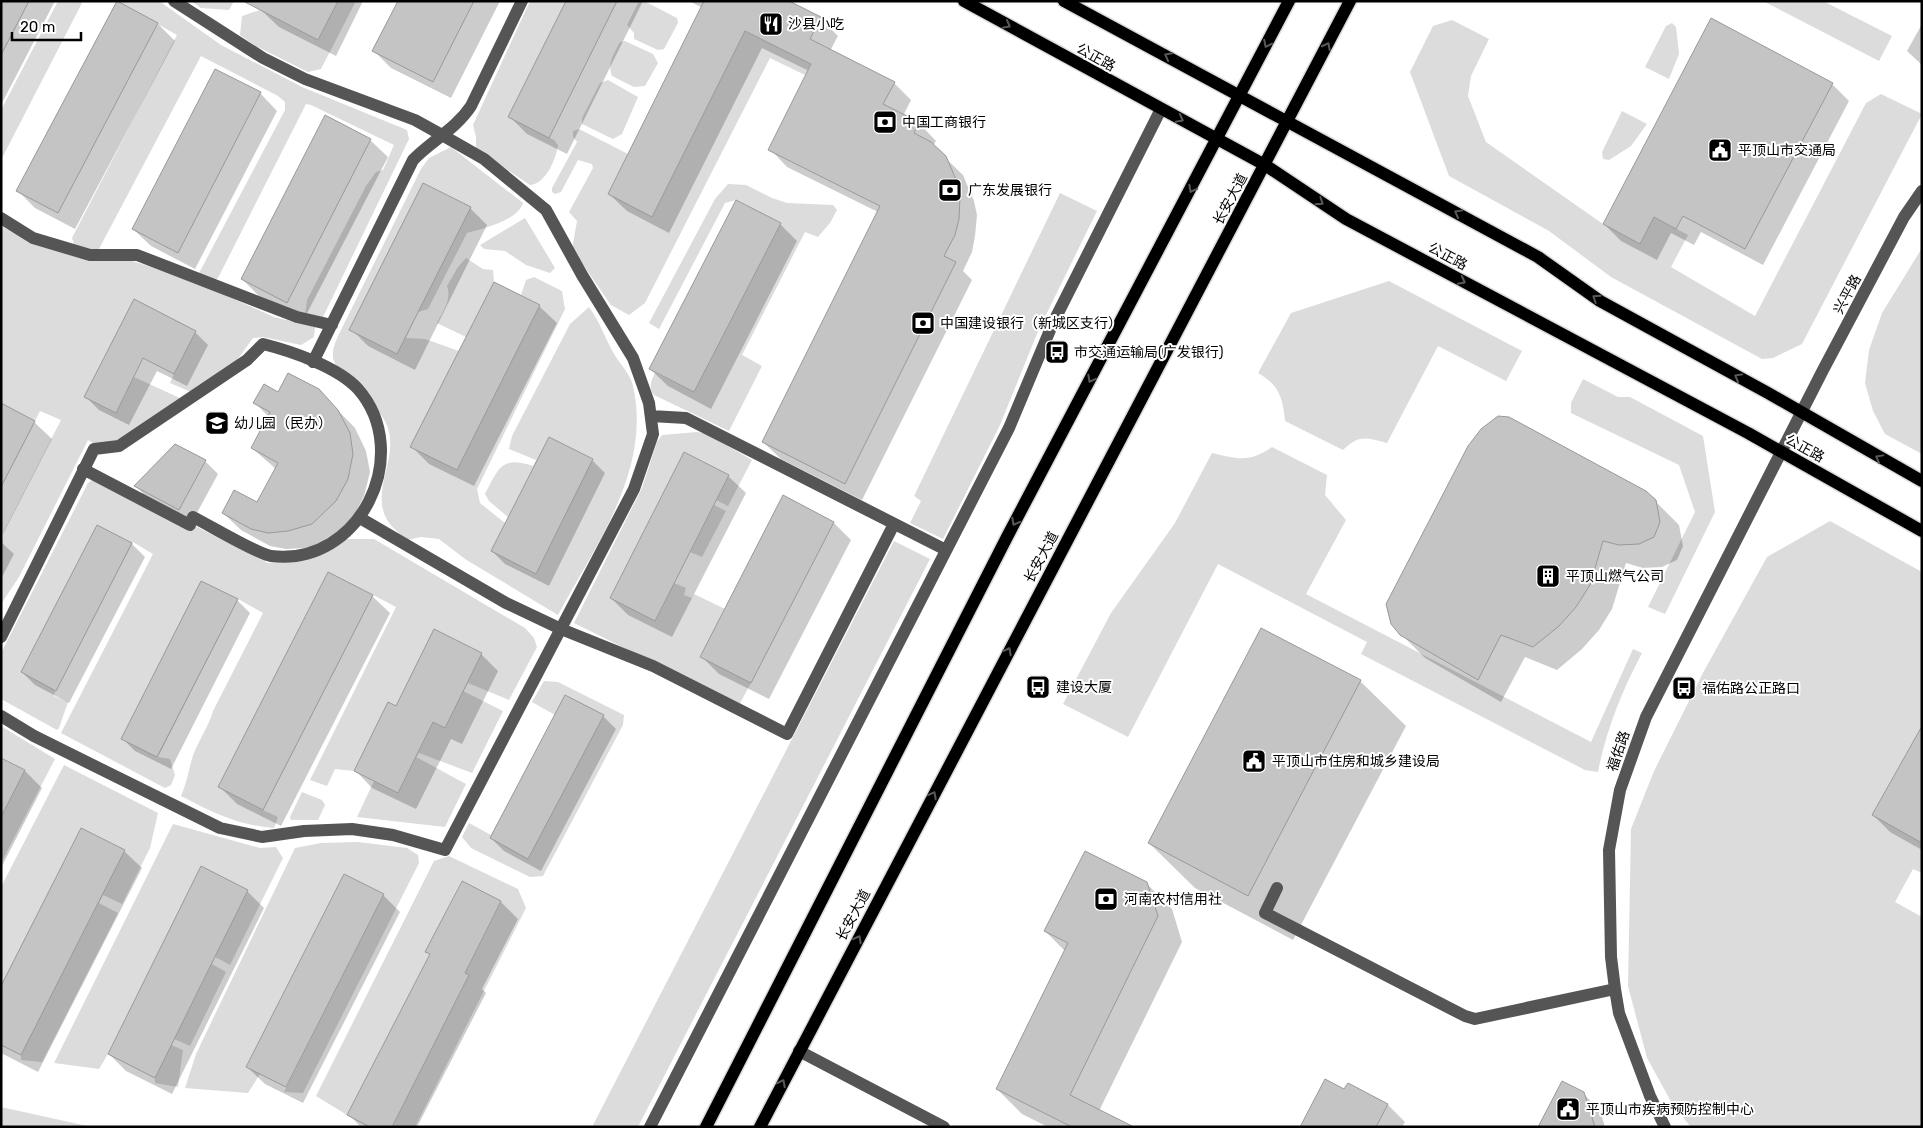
<svg xmlns="http://www.w3.org/2000/svg" width="1923" height="1128" font-family="Rubik,'Noto Sans SC',sans-serif">
<rect width="100%" height="100%" fill="#fff"/>
<path fill="#dcdcdc" d="M58,1H83L1,160V110Z
M117,1H159L221,45L302,87L407,130L409,139L323,317L305,315L307,300L366,186L376,172L383,170L394,145L311,105L306,104L218,278L215,280L198,275L285,110V102L278,96L201,56L99,249L93,250L74,244L72,238L177,35Z
M191,1H234L229,10L201,8Z
M338,1H356L321,69L308,72L254,45L240,35L242,16L260,10L318,40Z
M530,1H566L509,117L554,140L558,145C556,159 546,184 530,185L476,149V137L473,125Z
M644,1L677,18L678,23L664,49L658,50L634,39V33L627,25L638,3Z
M1763,1H1823L1892,36L1879,61Z
M1452,20L1489,39L1471,76L1468,96L1486,142L1603,224L1640,244L1654,217L1688,235L1671,267L1755,316L1866,103L1881,94L1922,114L1802,344L1773,358L1762,359L1611,277L1549,231L1449,176L1410,72L1433,26Z
M1672,23L1676,27L1679,54L1669,79L1645,67L1666,26Z
M745,31L811,64L805,75L770,58L645,303L629,315L611,305L572,249L577,221L569,212L593,168L592,164L578,160L561,192L555,194L552,192V188L577,142L573,137V131L579,129L628,154L608,194L652,216Z
M625,41L653,54L658,63L645,86L634,87L612,76C607,63 614,54 620,42Z
M608,80L638,97L622,134L613,139L582,124V118L600,83Z
M1622,111L1647,124L1631,146L1609,160L1603,159L1602,152Z
M451,147L523,203C518,220 483,229 467,233L428,309L418,312L406,338L425,339L459,351L466,337L437,323C443,311 452,299 447,286L458,267L466,258L483,269L493,270L494,282L521,295L526,280L534,277L562,291L565,309L477,489L480,503L505,523L508,517L489,501L485,494C499,467 502,456 533,466L536,460L509,449L512,436L570,324L589,307C600,322 605,338 614,354C620,364 631,375 633,386C652,470 595,546 558,615L465,559L439,539L421,537L407,540C400,534 390,526 386,518C371,488 401,454 386,423C377,404 335,373 333,358C332,350 335,343 338,336L421,169L429,158Z
M728,184L746,185L772,198L787,203L833,205L837,210L830,223L818,237L805,232L742,355L762,366L729,431L654,395C648,387 651,381 655,373L694,392L781,223L736,200L725,203L659,329L649,323L715,199Z
M1060,193L1097,211L1039,329L1000,425L943,539L910,523L921,501L914,496Z
M525,218L555,268L550,273L526,265L505,251L484,249L480,245Z
M1,226L32,243L64,252L101,261L126,259L154,268L218,292L274,317L315,327L314,337L301,345L263,337L253,338L234,364L191,392L170,383L174,374L134,299L116,413L134,377L182,399L121,439L100,447L88,440L19,577L1,604V542L4,531L61,420L40,411L35,421L1,403Z
M1922,248V454L1885,434L1873,411L1865,383L1869,350L1882,313Z
M1389,281L1522,351L1506,381L1438,346L1387,443C1366,438 1360,434 1343,450L1285,421C1283,398 1279,385 1258,373L1291,313Z
M1583,379L1618,397H1630L1703,436L1715,512L1665,614L1648,607L1695,512L1679,465L1571,413V403Z
M697,432L707,434L752,460L728,506L716,500L729,475L684,452L610,598L655,621L674,583L686,588L684,595L692,598L694,594L725,609L700,657L751,683L739,705L574,623L642,488L657,442L662,435Z
M1272,447L1327,475L1325,495L1346,520L1306,594L1591,742L1633,649L1642,653C1622,691 1606,730 1598,772L1585,770L1361,654L1367,642L1218,564L1128,737L1063,704L1111,613L1175,523L1212,453C1238,459 1249,463 1272,447Z
M92,480L189,527H197L268,563L300,560L344,539H374L525,628L534,638L537,647L509,700L468,683L463,691L503,711L472,773L419,753L416,757L466,784L445,827L357,817L374,781L354,771L335,769L327,786L310,780L396,607L373,595L263,810L278,817L274,828C237,825 214,813 181,796C186,784 188,775 191,762C195,745 208,729 213,711L263,613L238,599L158,757L170,759L175,775L171,785L165,788L61,733L153,554L133,542L55,691L54,696L68,702L59,728L57,730L1,699V653L88,483Z
M714,505L726,511L702,557L690,552Z
M1830,521L1922,572V726L1872,815L1922,843V873L1913,869L1895,902L1922,917V1127H1691L1674,1107L1647,1058L1628,986L1631,829L1654,771L1704,671L1767,557Z
M894,541L930,559L638,1127H592Z
M544,681L558,682L624,715L623,725L543,876L530,877L471,848L462,837L469,823L491,835L555,715L532,702Z
M1,726L55,759L1,863V817L25,770L1,758Z
M64,765L158,813L150,848L122,904L103,895L99,903L118,913L42,1062L21,1060V1055L1,1045V887Z
M302,792L322,800L325,805L318,820H291L290,817Z
M173,824L260,848L276,847L283,858L230,965L215,957L212,964L226,972L190,1046L174,1039L171,1045L183,1050L178,1087L155,1083V1077L108,1054L99,1069L54,1063Z
M358,842L407,848L418,855L419,863L303,1093L284,1092L384,894L344,874L246,1067L260,1074L248,1093L185,1088L196,1054L295,848L321,843Z
M449,856L518,889L526,908L415,1127H392L469,975L465,973L501,902L461,881L426,951L430,954L347,1115L316,1096L434,861Z
M1,1107L92,1127H1Z"/>
<path fill="#0003" d="M1,1H55L1,105Z
M266,1H363L336,56L279,27L261,10Z
M399,1H500L451,98L391,68L374,51Z
M567,1H643L567,154L527,134L510,117Z
M689,1H786L820,18L838,36L830,51L894,83L911,100L903,116L919,123L936,141L933,146L963,175L974,201L977,215L975,236L972,252L963,271L972,280L862,500L781,459L763,442L878,212L787,167L770,149L809,71L762,48L669,233L627,211L609,194L703,8Z
M158,24L175,41L75,229L35,208L18,191Z
M1922,24V65L1907,51Z
M1832,84L1849,101L1763,265L1701,232L1694,245L1671,233L1657,260L1621,241L1604,224Z
M260,93L277,111L195,269L151,246L133,229Z
M370,140L388,157L304,319L259,296L242,279Z
M470,208L487,225L415,370L368,346L351,329Z
M780,224L797,241L711,409L668,386L650,369Z
M494,283L539,306L557,323L474,486L429,464L412,447Z
M135,301L195,332L208,345L187,386L157,371L129,425L99,410L86,397Z
M318,390L355,428L366,451L370,472L364,496L353,518L329,541L306,548L286,549L270,546L241,530L223,513L257,504L276,469L252,448L269,417L255,403L278,393Z
M1,405L34,422L52,439L1,538Z
M592,460L605,473L549,586L505,564L492,551Z
M205,461L218,474L192,522L148,499L136,486Z
M728,476L746,493L672,637L628,615L611,598Z
M1646,492L1679,525L1683,546L1677,560L1662,567L1643,568L1626,563L1612,609L1599,630L1582,649L1557,670L1525,657L1501,702L1425,658L1401,634Z
M834,523L851,540L769,699L719,674L702,657Z
M98,527L132,544L145,557L69,703L35,685L22,672Z
M1,542L14,554L1,579Z
M372,596L390,613L281,826L237,804L220,787Z
M237,600L250,613L171,769L135,751L122,738Z
M481,654L498,671L462,744L451,739L416,809L372,788L355,770L397,707Z
M1360,681L1406,726L1293,940L1195,888L1149,843Z
M603,716L616,729L541,871L504,851L491,838Z
M1922,729V850L1890,832L1873,815Z
M1,759L25,771L42,788L1,868Z
M82,829L124,851L142,868L38,1072L1,1053V989Z
M462,883L501,902L518,919L482,989L486,993L417,1127H361L349,1115L430,955L427,951Z
M1146,883L1172,909L1182,942L1099,1111L1131,1127H1048L1022,1114L997,1089L1065,951L1045,931Z
M247,891L264,908L172,1094L126,1071L109,1054Z
M383,895L400,912L303,1103L265,1084L247,1067Z
M1345,1091L1388,1105L1405,1122L1402,1127H1301Z
M1583,1093L1600,1111L1605,1127H1540Z"/>
<path fill="#c4c4c4" stroke="#999" d="M1,1H29L1,55Z
M117,1L158,23L58,213L16,191Z
M243,1H338L318,40Z
M398,1H474L433,82L372,51Z
M566,1H617L549,138L508,117Z
M704,1H789L821,17L810,39L895,82L883,104L919,122L914,133L931,142L946,156L957,182L960,197L959,219L955,235L944,256L956,262L845,484L762,442L880,206L768,150L811,64L745,31L652,217L608,194Z
M1711,18L1833,83L1745,249L1683,216L1676,229L1654,217L1640,244L1603,224Z
M215,69L261,92L178,253L132,229Z
M325,115L371,139L287,303L241,279Z
M423,183L471,207L397,354L349,330Z
M736,200L781,223L694,392L649,369Z
M494,282L540,305L457,470L410,447Z
M134,299L196,331L174,374L143,358L116,413L84,397Z
M288,373L319,389L338,410L350,433L353,454L348,479L336,501L312,524L288,531L268,533L251,529L222,513L234,490L257,502L278,463L251,448L270,412L253,403L264,384L278,392Z
M1,403L35,421L1,487Z
M1498,416L1509,417L1646,491L1656,500L1660,522L1654,537L1639,544L1619,545L1603,541L1590,585L1576,607L1559,626L1533,647L1501,635L1478,680L1400,635L1391,624L1386,604L1468,446L1481,429Z
M549,437L593,459L536,574L491,551Z
M175,444L206,460L179,510L134,486Z
M684,452L729,475L655,621L610,598Z
M783,495L834,522L751,683L700,657Z
M97,525L132,543L56,691L21,672Z
M328,572L373,595L263,810L218,787Z
M201,581L238,599L157,757L121,739Z
M1261,628L1361,680L1248,896L1148,843Z
M434,629L482,653L445,728L433,722L398,793L354,771L388,702L396,706Z
M565,695L604,715L528,859L490,838Z
M1922,726V843L1872,815Z
M1,758L25,770L1,817Z
M81,828L125,850L21,1055L1,1045V986Z
M1085,851L1147,882L1158,916L1070,1095L1134,1127H1072L996,1089L1068,943L1044,931Z
M201,866L248,890L155,1078L108,1054Z
M344,874L384,894L286,1087L246,1067Z
M462,881L501,901L465,973L469,975L392,1127H370L347,1115L430,954L425,952Z
M1325,1079L1344,1089L1348,1083L1388,1104L1376,1127H1300Z
M1562,1081L1584,1092L1595,1127H1538Z"/>
<g fill="none" stroke-linecap="round" stroke-linejoin="round">
<g stroke="#dbdbdb" stroke-width="15">
<path id="major" d="M964,1L1265,165L1346,219L1748,433L1922,531
M1064,1L1538,257L1600,301L1768,393L1922,481
M706,1127L1007,537L1289,1
M760,1127L1350,1"/>
</g>
<path stroke="#555" stroke-width="12" d="M1,218L33,238L90,255H137L297,317L332,325
M313,362L413,160C431,141 456,129 471,106L522,1
M651,416L686,418L946,550
M360,518L506,603L561,629L653,666L787,734L894,524
M1,637L94,449L119,446L247,360L263,344C291,351 338,367 358,389C414,453 361,567 271,556C257,554 209,525 193,517L190,525L83,469
M1,716L34,736L220,828L262,837L304,831L352,829L393,835L445,850L634,489L653,434L649,403L633,358L582,275L546,210L484,159L442,135L415,120L305,79L263,58L174,1
M1277,888L1265,913L1465,1016L1475,1019L1615,989
M799,1051L944,1127
M650,1127L1009,428L1053,323L1161,109
M1665,1127L1650,1096L1619,1013L1615,989L1611,957L1609,850L1620,790L1646,717L1823,370L1904,217L1922,191"/>
<use href="#major" stroke="#000" stroke-width="12"/>
</g>
<defs><path id="oneway-chevron" d="M-2-3.5L2.5 0L-2 3.5" fill="none" stroke-width="1.6" stroke-linecap="round" stroke-linejoin="round" transform="scale(1.25)"/></defs>
<g stroke="#595959">
<use href="#oneway-chevron" transform="translate(1007 25) rotate(29)"/>
<use href="#oneway-chevron" transform="translate(1267 44) rotate(117)"/>
<use href="#oneway-chevron" transform="translate(1327 46) rotate(-63)"/>
<use href="#oneway-chevron" transform="translate(1168 56) rotate(-152)"/>
<use href="#oneway-chevron" transform="translate(1180 119) rotate(28)"/>
<use href="#oneway-chevron" transform="translate(1192 189) rotate(118)"/>
<use href="#oneway-chevron" transform="translate(1320 202) rotate(34)"/>
<use href="#oneway-chevron" transform="translate(1458 213) rotate(-151)"/>
<use href="#oneway-chevron" transform="translate(1462 281) rotate(28)"/>
<use href="#oneway-chevron" transform="translate(1596 298) rotate(-146)"/>
<use href="#oneway-chevron" transform="translate(1738 377) rotate(-151)"/>
<use href="#oneway-chevron" transform="translate(1091 379) rotate(118)"/>
<use href="#oneway-chevron" transform="translate(1879 458) rotate(-151)"/>
<use href="#oneway-chevron" transform="translate(1015 522) rotate(118)"/>
<use href="#oneway-chevron" transform="translate(1008 651) rotate(-62)"/>
<use href="#oneway-chevron" transform="translate(933 795) rotate(-62)"/>
<use href="#oneway-chevron" transform="translate(858 939) rotate(-62)"/>
<use href="#oneway-chevron" transform="translate(782 1083) rotate(-63)"/>
</g>
<defs>
<g id="restaurant-square" transform="scale(1.25)"><rect x="-9" y="-9" width="18" height="18" rx="4" fill="#000" stroke="#fff"/><path d="M-5-6h1v4h1v-4h1v4h1v-4h1v5L-1.5 .5V6h-2V.5L-5-1ZM5-6V6H3V1.5H1.5Q1.5-4 5-6Z" fill="#fff"/></g>
<g id="bank-square" transform="scale(1.25)"><rect x="-9" y="-9" width="18" height="18" rx="4" fill="#000" stroke="#fff"/><path d="M-6-4H6V4H-6ZM0-2.3a2.3 2.3 0 1 0 0 4.6a2.3 2.3 0 1 0 0-4.6Z" fill="#fff"/></g>
<g id="civic-square" transform="scale(1.25)"><rect x="-9" y="-9" width="18" height="18" rx="4" fill="#000" stroke="#fff"/><path d="M-.6-6.5H3V-4.5H.6V-3L4-1V1h2V6H-6V1h2V-1L-.6-3ZM-1.2 2.5V6h2.4V2.5Z" fill="#fff"/></g>
<g id="bus-square" transform="scale(1.25)"><rect x="-9" y="-9" width="18" height="18" rx="4" fill="#000" stroke="#fff"/><path d="M-5-6H5V4H4V6H2V4H-2V6H-4V4H-5ZM-3.5-4V0h7V-4ZM-3.5 1.2v1.5H-2V1.2ZM2 1.2v1.5H3.5V1.2Z" fill="#fff"/></g>
<g id="school-square" transform="scale(1.25)"><rect x="-9" y="-9" width="18" height="18" rx="4" fill="#000" stroke="#fff"/><path d="M0-5L7-2L0 1L-7-2ZM-4 1L0 2.5L4 1V4Q0 6-4 4Z" fill="#fff"/></g>
<g id="building-square" transform="scale(1.25)"><rect x="-9" y="-9" width="18" height="18" rx="4" fill="#000" stroke="#fff"/><path d="M-4-6H4V6H1V3H-1V6H-4ZM-2.5-4.3h1.7v1.8h-1.7ZM.8-4.3h1.7v1.8H.8ZM-2.5-1h1.7V.8h-1.7ZM.8-1h1.7V.8H.8Z" fill="#fff"/></g>
</defs>
<g fill-rule="evenodd">
<use href="#restaurant-square" x="771" y="24"/>
<use href="#bank-square" x="885" y="122"/>
<use href="#civic-square" x="1720" y="150"/>
<use href="#bank-square" x="950" y="190"/>
<use href="#bank-square" x="923" y="323"/>
<use href="#bus-square" x="1057" y="352"/>
<use href="#school-square" x="217" y="423"/>
<use href="#building-square" x="1548" y="576"/>
<use href="#bus-square" x="1038" y="687"/>
<use href="#bus-square" x="1684" y="688"/>
<use href="#civic-square" x="1254" y="761"/>
<use href="#bank-square" x="1106" y="899"/>
<use href="#civic-square" x="1568" y="1109"/>
</g>
<g text-anchor="middle" stroke-width="4" stroke-linejoin="round" paint-order="stroke">
<g font-size="14" fill="#000" stroke="#fff" text-anchor="start">
<text x="788" y="29">沙县小吃</text>
<text x="902" y="127">中国工商银行</text>
<text x="1738" y="155">平顶山市交通局</text>
<text x="968" y="195">广东发展银行</text>
<text x="940" y="328">中国建设银行（新城区支行）</text>
<text x="1074" y="357">市交通运输局(广发银行)</text>
<text x="234" y="428">幼儿园（民办）</text>
<text x="1566" y="581">平顶山燃气公司</text>
<text x="1056" y="692">建设大厦</text>
<text x="1702" y="693">福佑路公正路口</text>
<text x="1272" y="766">平顶山市住房和城乡建设局</text>
<text x="1124" y="904">河南农村信用社</text>
<text x="1586" y="1114">平顶山市疾病预防控制中心</text>
</g>
<g font-size="14" fill="#000" stroke="#fff">
<text transform="translate(1096 57) rotate(29)" y="5">公正路</text>
<text transform="translate(1230 199) rotate(-62)" y="5">长安大道</text>
<text transform="translate(1448 256) rotate(28)" y="5">公正路</text>
<text transform="translate(1847 294) rotate(-62)" y="5">兴平路</text>
<text transform="translate(1805 448) rotate(29)" y="5">公正路</text>
<text transform="translate(1041 557) rotate(-62)" y="5">长安大道</text>
<text transform="translate(1618 751) rotate(-71)" y="5">福佑路</text>
<text transform="translate(853 915) rotate(-62)" y="5">长安大道</text>
</g>
</g>
<rect width="1923" height="1128" fill="none" stroke="#000000" stroke-width="5"/>
<path d="M12 32v8h69v-8" fill="none" stroke="#000000" stroke-width="2.5"/>
<text x="20" y="32" font-size="15" fill="#000000" stroke="#ffffff" stroke-width="4" paint-order="stroke">20 m</text>
</svg>
